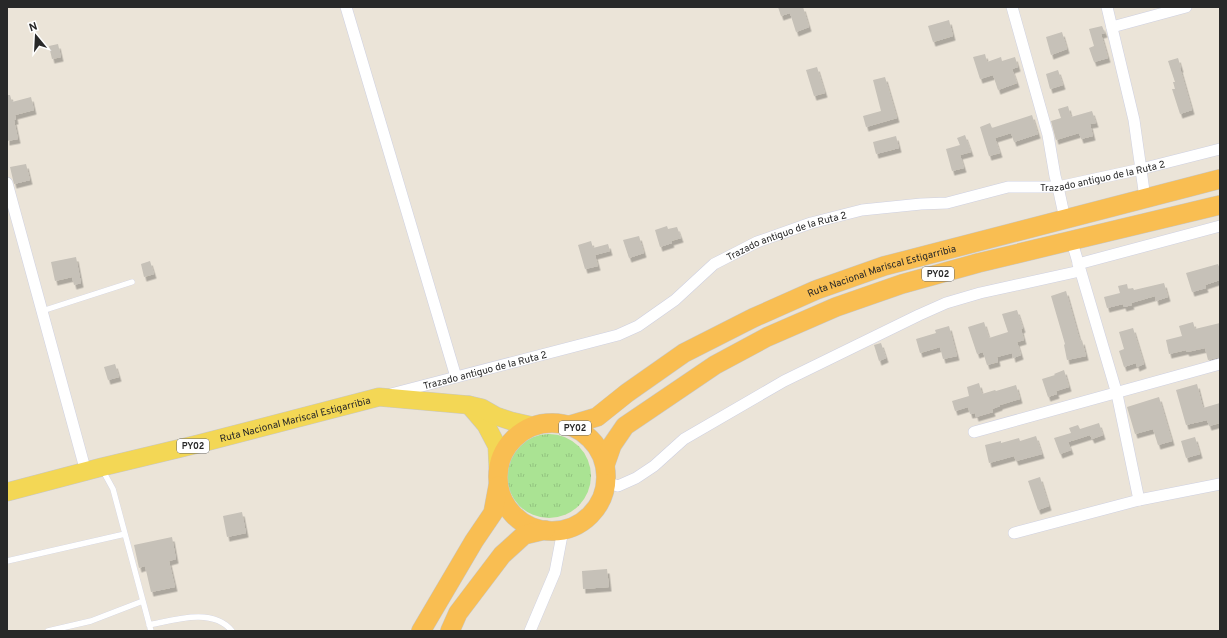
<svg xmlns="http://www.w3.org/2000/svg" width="1227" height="638" font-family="Overpass,sans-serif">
<defs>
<pattern id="grass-tufts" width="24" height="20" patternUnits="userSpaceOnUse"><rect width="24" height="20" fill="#aae393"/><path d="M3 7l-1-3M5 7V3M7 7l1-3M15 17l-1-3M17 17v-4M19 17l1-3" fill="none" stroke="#92c37f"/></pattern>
<filter id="shadow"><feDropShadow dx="2.5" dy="4.5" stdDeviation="0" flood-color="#0004"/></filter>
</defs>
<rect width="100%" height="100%" fill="#ebe4d8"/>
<path fill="url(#grass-tufts)" d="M507 476a42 42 0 1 1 84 0a42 42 0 1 1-84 0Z"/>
<path fill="#c6c1b8" filter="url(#shadow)" d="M778,7H803L809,27L796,32L790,13L781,16Z
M949,20L953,36L933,42L928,26Z
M1102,26L1105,33L1101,34L1108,58L1094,62L1089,48L1094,46L1089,29Z
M1062,32L1067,49L1051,55L1046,37Z
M58,44L61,57L52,59L49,46Z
M985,54L987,62L1001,57L1002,61L1015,57L1018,67L1012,69L1017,83L998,90L993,75L980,79L973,57Z
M1178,58L1181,68H1180L1192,110L1180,114L1172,89H1175L1173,82H1175L1168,61Z
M817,67L825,93L814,96L806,70Z
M1058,70L1063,85L1050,89L1046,74Z
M885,77L897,118L866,127L863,116L881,111L873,80Z
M7,95H10L12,102L31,97L34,110L15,115L16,120H14L18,139L7,141Z
M1068,106L1071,117L1092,111L1096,123L1090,124L1093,136L1081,139L1079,133L1056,140L1051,121L1061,118L1058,109Z
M1032,115L1038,134L1014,142L1011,133L995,138L1000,153L989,156L980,127L990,123L992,128Z
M965,135L971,152L960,155L964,168L952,171L946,149L960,145L957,138Z
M896,136L899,148L876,154L873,142Z
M26,164L30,180L14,184L10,167Z
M667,226L668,229L677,227L681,238L671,241L672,243L660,247L655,230Z
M639,236L644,253L629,258L623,240Z
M591,241L593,248L608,244L610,251L595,255L598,266L585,269L578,245Z
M76,257L81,283L74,285L72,277L55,281L51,262Z
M150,261L154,274L144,277L141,264Z
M1218,264L1220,269V280L1205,285L1206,288L1192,292L1186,273Z
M1164,283L1168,297L1156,301L1155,296L1131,303L1132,305L1124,307L1123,304L1107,308L1104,297L1120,293L1118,286L1127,284L1128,289L1133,288L1134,290Z
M1066,291L1080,341L1082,340L1086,356L1067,360L1064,345L1065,344L1051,296Z
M1017,310L1023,328L1021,329L1024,340L1017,342L1021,355L1013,358L1012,353L997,357L998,362L987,365L983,352L977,354L968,327L984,322L989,338L1008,332L1002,314Z
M1193,322L1195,329L1220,323V357L1208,360L1205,348L1187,352L1186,350L1169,354L1166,340L1182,336L1179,326Z
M949,326L957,356L943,359L940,347L920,353L916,339L936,333L935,330Z
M1133,328L1144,364L1137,367L1136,363L1124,367L1119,351L1124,349L1119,332Z
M881,343L886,358L879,361L874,345Z
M115,364L119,377L108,380L104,367Z
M1064,370L1069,387L1056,391L1057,394L1048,397L1042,379L1055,375L1054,374Z
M979,383L982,394L995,390L996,391L1016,385L1020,399L1000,405V406L992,409L993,412L976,417L975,413L970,414L968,407L955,411L952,401L969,396L967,387Z
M1197,384L1203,408L1220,403V423L1209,426L1207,420L1186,425L1176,390Z
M1159,397L1172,441L1158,445L1153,429L1135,434L1127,407Z
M1099,423L1103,435L1092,439L1090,435L1068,442L1071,450L1060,454L1054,438L1071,433L1069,428L1078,425L1080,429Z
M1036,436L1042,454L1016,461L1014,456L989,463L985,445L1001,441V443L1019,438L1020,441Z
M1195,437L1200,454L1186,458L1181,441Z
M1040,477L1049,506L1038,510L1028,481Z
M242,512L246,533L227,537L223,516Z
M172,537L176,559L169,561L175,587L151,592L145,566L139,568L134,545Z
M607,569L609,587L583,589L582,571Z"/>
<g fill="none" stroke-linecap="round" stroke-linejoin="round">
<g stroke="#ced0e1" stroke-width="6">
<path id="service" d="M42,311L132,282
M102,469L113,489L151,631
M7,561L125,534
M149,625C174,620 213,607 232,631
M48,631L91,621L143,601"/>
</g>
<g stroke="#ced0e1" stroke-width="12">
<g id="minor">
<path d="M346,7L456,377"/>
<path d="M1012,7L1048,135L1055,176L1058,187L1065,219"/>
<path d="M1107,7L1134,120L1145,198"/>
<path d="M1112,27L1186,7"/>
<path d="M7,183L86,472"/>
<path d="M1072,242L1117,394L1139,500"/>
<path d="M1078,264L1220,226"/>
<path id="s1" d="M391,394L618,335L638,326L675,300L714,264L757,242L811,223L862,210L921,204L947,203L1008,187H1058L1141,169L1220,149"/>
<path d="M974,432L1220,364"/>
<path d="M606,482L618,486L636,478L654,466L684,439L784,381L919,315L946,303L980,293L1080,271"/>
<path d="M1014,533L1139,500L1220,484"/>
<path d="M530,631L555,572L563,530"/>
</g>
</g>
<g stroke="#c7c7c7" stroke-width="19">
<g id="primary">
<path d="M469,405L486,425L497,446L498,467"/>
<path id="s2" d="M7,492L102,467L198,444L379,397L469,405L482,408L496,416L511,421L533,426"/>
</g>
</g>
<g stroke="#c7c7c7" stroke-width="20">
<g id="trunk">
<circle cx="552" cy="477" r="54"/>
<path id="s3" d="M570,425L597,417L627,393L684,353L753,318L816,290L884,266L1220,179"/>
<path d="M605,465L612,445L625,426L715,365L767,337L836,307L902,284L978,263L1220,205"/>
<path d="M421,631L474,541L493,513L498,486"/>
<path d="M450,631L458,613L502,555L524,535L545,530"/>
</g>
</g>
<use href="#service" stroke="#fff" stroke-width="5.5"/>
<use href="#minor" stroke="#fff" stroke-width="11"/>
<use href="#primary" stroke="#f3d755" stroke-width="18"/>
<use href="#trunk" stroke="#f9be52" stroke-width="19"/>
</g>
<g text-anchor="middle" stroke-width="3" stroke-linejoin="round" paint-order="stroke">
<g fill="#fff" stroke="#686868" stroke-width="1">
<rect x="922" y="267" width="32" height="14" rx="3"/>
<rect x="559" y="421" width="32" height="14" rx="3"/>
<rect x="177" y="439" width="32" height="14" rx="3"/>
</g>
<g font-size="9" font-weight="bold" fill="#282828">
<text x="938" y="277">PY02</text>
<text x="575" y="431">PY02</text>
<text x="193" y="449">PY02</text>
</g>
<g font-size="10" fill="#282828" stroke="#fff">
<text dy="4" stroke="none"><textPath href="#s1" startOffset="757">Trazado antiguo de la Ruta 2</textPath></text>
<text dy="4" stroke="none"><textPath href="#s1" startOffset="433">Trazado antiguo de la Ruta 2</textPath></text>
<text dy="4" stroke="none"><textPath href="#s3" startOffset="351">Ruta Nacional Mariscal Estigarribia</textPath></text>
<text dy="4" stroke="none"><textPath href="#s1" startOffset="97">Trazado antiguo de la Ruta 2</textPath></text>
<text dy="4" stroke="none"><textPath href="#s2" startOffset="297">Ruta Nacional Mariscal Estigarribia</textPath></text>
</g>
</g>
<rect width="1227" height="638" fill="none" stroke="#282828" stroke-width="16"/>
<g transform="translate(36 36) rotate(342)" stroke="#ffffff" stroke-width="3" paint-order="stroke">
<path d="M0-3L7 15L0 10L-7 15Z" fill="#282828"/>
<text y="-6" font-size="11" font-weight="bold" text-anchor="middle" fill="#282828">N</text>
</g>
</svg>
